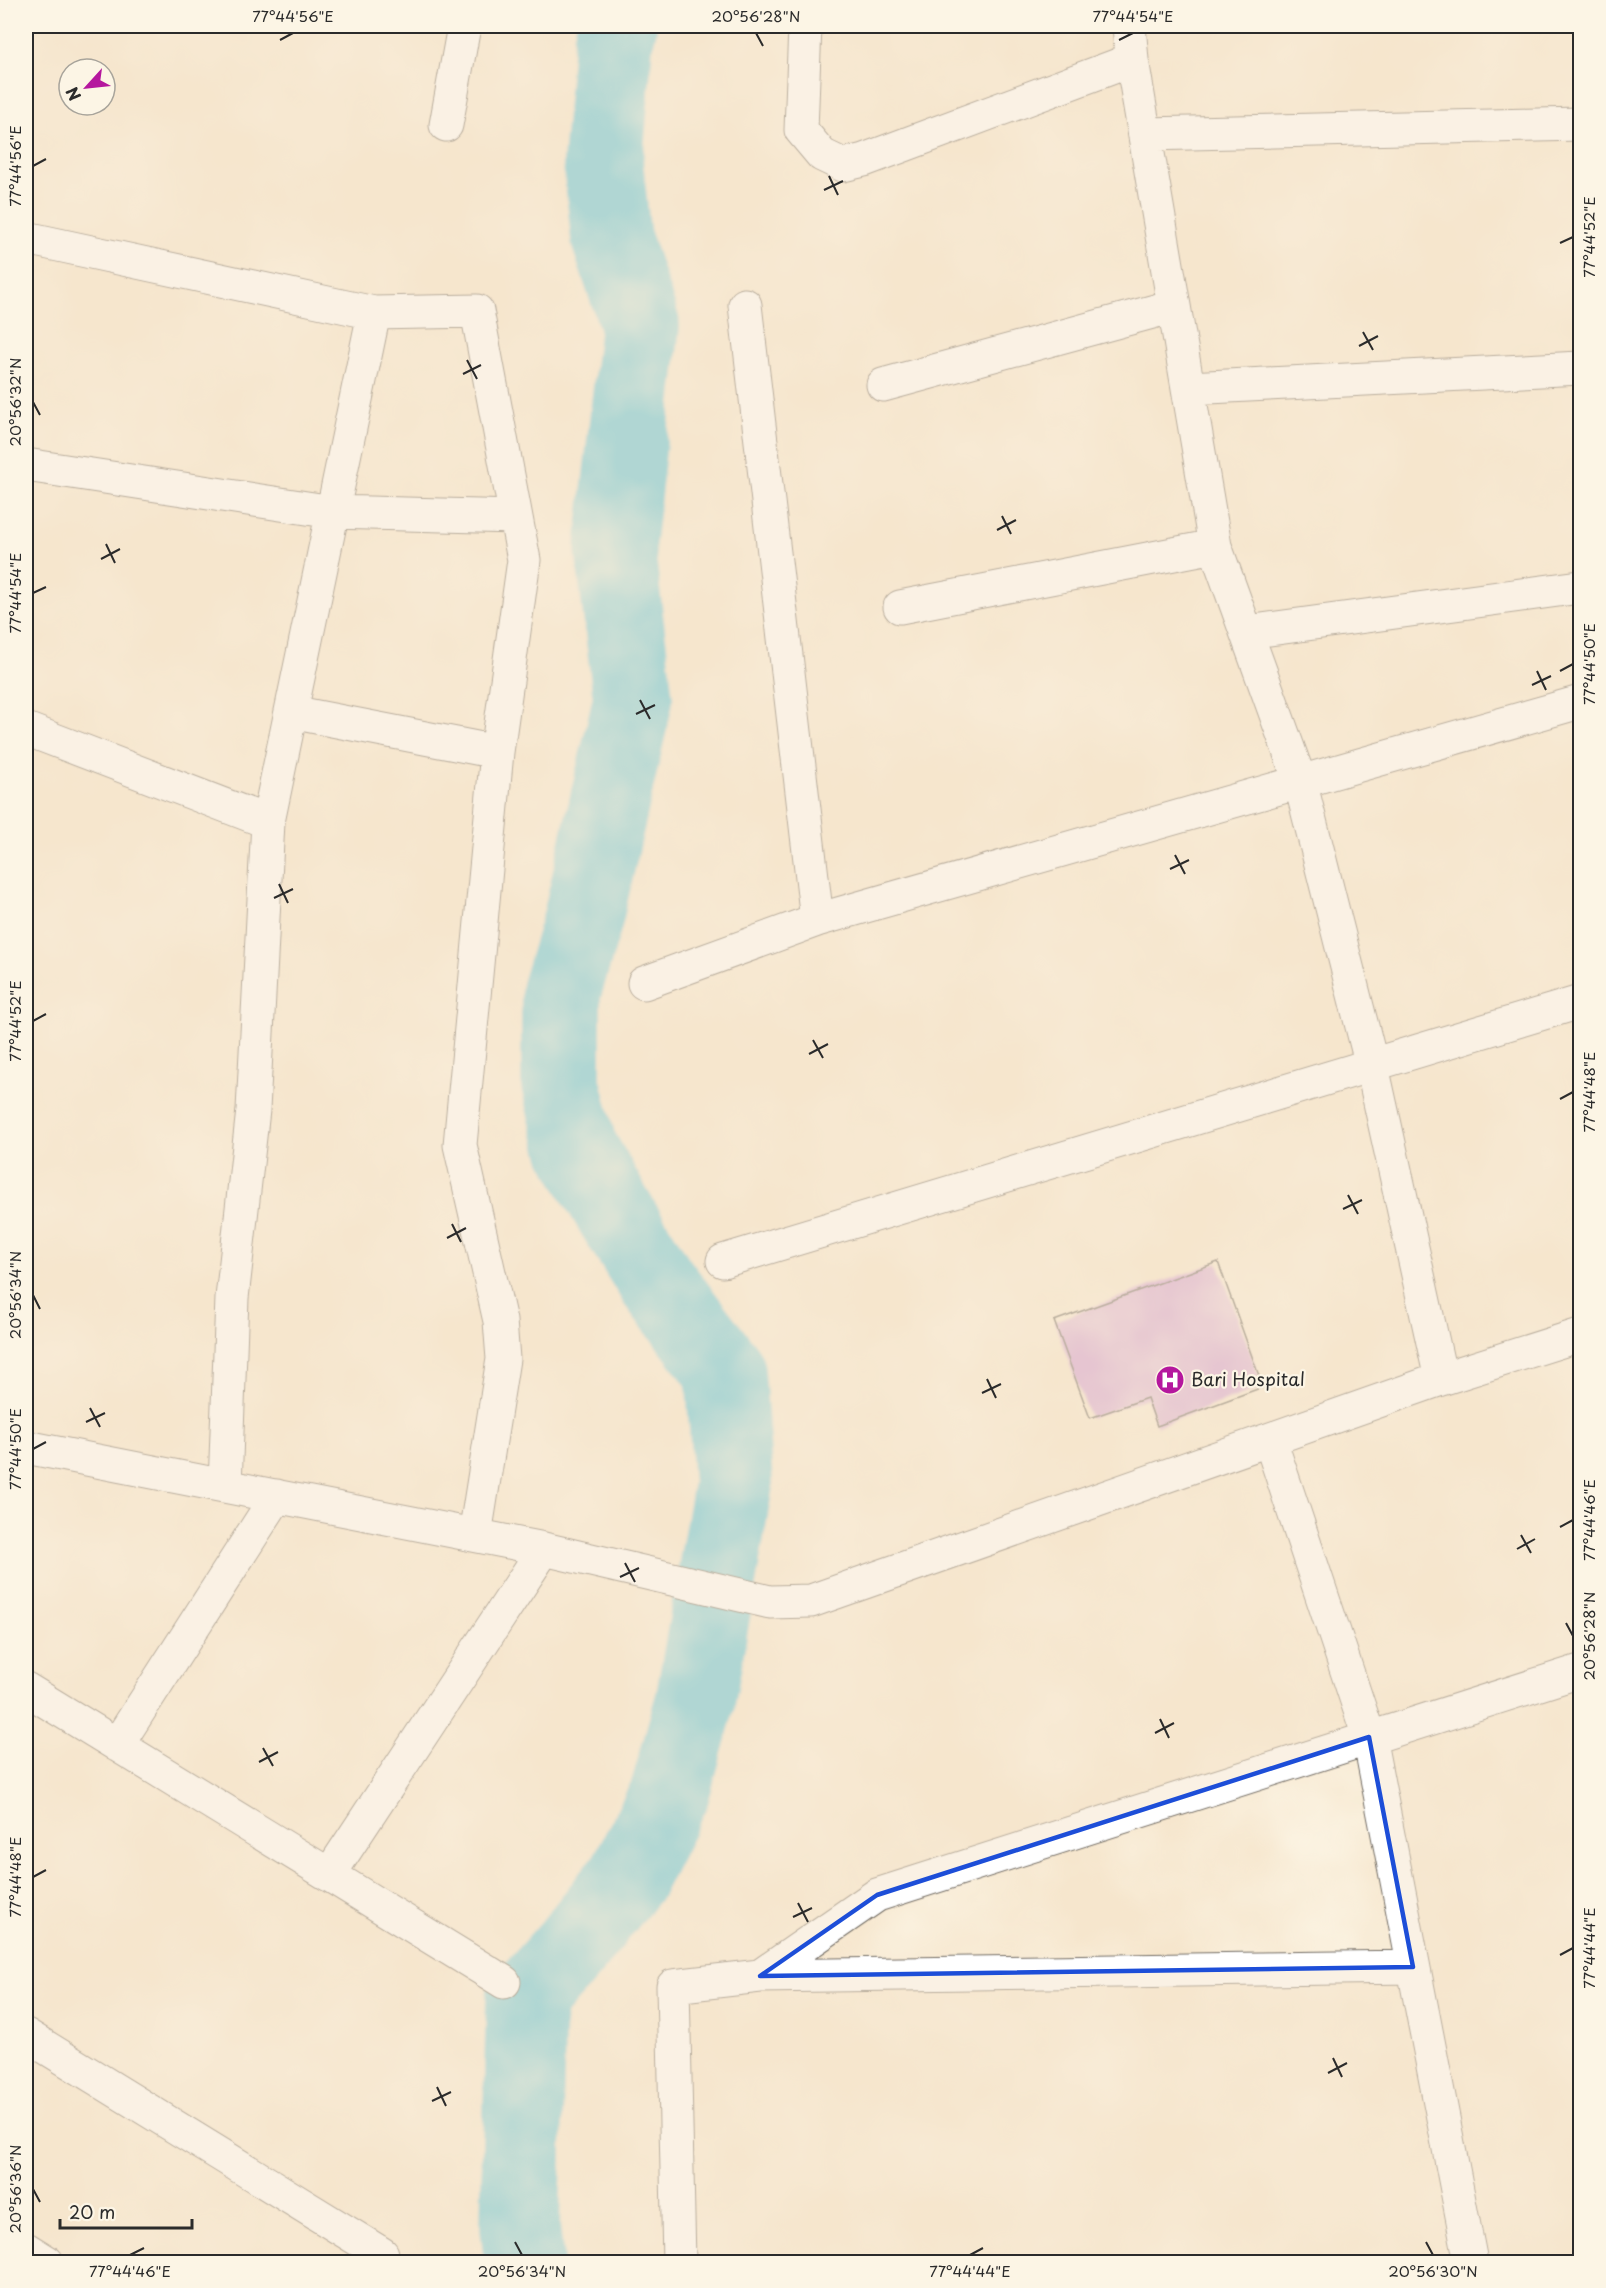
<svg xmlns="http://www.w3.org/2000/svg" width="1606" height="2288" font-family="'Playpen Sans',sans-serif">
<rect width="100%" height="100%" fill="#fcf5e5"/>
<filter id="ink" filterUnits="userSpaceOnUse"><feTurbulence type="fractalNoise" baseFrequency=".0167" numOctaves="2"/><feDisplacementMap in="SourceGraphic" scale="12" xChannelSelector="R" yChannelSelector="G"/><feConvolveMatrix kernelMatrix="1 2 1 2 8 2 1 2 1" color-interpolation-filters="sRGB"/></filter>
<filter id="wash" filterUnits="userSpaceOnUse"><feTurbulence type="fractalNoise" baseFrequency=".008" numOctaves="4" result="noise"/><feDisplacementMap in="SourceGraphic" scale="24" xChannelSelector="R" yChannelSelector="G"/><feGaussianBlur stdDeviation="1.35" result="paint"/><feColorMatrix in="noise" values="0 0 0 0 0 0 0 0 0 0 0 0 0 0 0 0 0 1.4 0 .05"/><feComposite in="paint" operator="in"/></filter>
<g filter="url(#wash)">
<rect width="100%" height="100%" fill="#f6e6cd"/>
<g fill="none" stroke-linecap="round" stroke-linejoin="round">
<path stroke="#5cc4d9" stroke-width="80" d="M524,2262L520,2227L526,1999L571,1948L628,1876L669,1795L695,1702L733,1484L725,1371L657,1282L613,1210L577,1146L561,1084V992L583,918L633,699L615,548L640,325L611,238L603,162L613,43L617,26"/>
</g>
<g id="blocks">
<path fill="#d29ed4" d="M1218,1262L1263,1387L1157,1426L1147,1398L1090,1418L1054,1321Z"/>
</g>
</g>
<g filter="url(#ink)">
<use href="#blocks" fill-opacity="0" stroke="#726c64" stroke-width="1.5"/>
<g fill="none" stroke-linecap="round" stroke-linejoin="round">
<g stroke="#726c64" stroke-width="35">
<path id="minor" d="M805,26L801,130L822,155L843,165L864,160L1132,60
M1129,26L1132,60L1215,546L1300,781L1372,1066L1441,1379
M446,125L464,26
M1146,134L1580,124
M26,238L374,313L477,311L524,560L497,752L460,1145L500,1321L503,1359L475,1535
M745,305L817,920
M883,385L1174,306
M1189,388L1580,368
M26,465L333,512L515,517
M900,607L1215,546
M1247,632L1580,587
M291,712L497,752
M26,729L268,822
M644,983L817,920L1580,702
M723,1261L1580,1002
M1270,1440L1369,1737L1471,2262
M26,1447L544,1549L770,1602L811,1601L1441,1379L1580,1335
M225,1486L232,1298L253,1110L268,822L374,313
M26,1689L504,1982
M117,1745L277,1496
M329,1875L544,1549
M760,1976L877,1895L1580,1671
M26,2035L382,2254
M26,2249L47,2262
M679,2262L673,1986L760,1976L1413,1967"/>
</g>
<use href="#minor" stroke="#fff" stroke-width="33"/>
</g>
</g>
<path d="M0 0H1606V2288H0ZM1369,1737L1413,1967L760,1976L877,1895Z" fill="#f6e6cd" fill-opacity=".55" fill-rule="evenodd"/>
<path fill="none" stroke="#1d4ed8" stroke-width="4.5" stroke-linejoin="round" d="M1369,1737L1413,1967L760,1976L877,1895Z"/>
<path fill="none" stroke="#2b2b2b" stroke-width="2" d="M756,33L763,46M280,40L293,33M1119,40L1133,33M33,166L46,159M829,176L838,195M824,190L843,181M1560,243L1573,237M1363,332L1373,350M1359,346L1378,336M467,360L477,379M463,374L481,365M33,402L40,415M1002,516L1011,534M997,530L1016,520M106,544L115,563M101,559L120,549M33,593L46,587M1537,671L1546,690M1560,671L1573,664M1532,685L1551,676M640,700L650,719M636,714L655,705M1175,855L1185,874M1170,869L1189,860M279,884L288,903M274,898L293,889M33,1021L46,1014M813,1040L823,1058M809,1054L828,1044M1560,1099L1573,1092M1348,1195L1358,1214M1343,1209L1362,1200M452,1224L461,1242M447,1238L466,1228M33,1295L40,1309M987,1379L996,1398M982,1393L1001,1384M90,1408L100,1427M86,1422L105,1413M33,1449L46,1442M1560,1527L1573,1520M1521,1535L1531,1553M1517,1549L1535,1539M625,1563L635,1582M620,1577L639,1568M1566,1623L1573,1636M1160,1719L1169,1738M1155,1733L1174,1723M263,1748L273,1766M259,1762L278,1752M33,1877L46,1870M798,1903L808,1922M793,1917L812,1908M1560,1955L1573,1948M1333,2058L1342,2077M1328,2073L1347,2063M437,2087L446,2106M432,2101L451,2092M33,2189L40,2202M515,2242L522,2255M1426,2242L1433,2255M130,2255L144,2248M970,2255L983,2248"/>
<defs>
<g id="hospital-disc" transform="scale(1.5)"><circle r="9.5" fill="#b5179e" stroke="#fcf5e5"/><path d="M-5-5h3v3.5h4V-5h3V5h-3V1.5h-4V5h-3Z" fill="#fff"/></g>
</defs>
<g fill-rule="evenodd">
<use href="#hospital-disc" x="1170" y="1380"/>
</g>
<g text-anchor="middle" stroke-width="4.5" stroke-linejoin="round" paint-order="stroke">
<g font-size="18" fill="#2b2b2b" stroke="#fcf5e5" text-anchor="start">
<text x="1191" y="1386">Bari Hospital</text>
</g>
</g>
<rect width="1606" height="2288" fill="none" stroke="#fcf5e5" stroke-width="66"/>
<g transform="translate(87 87) rotate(243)"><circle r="28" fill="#fcf5e5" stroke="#a8a49b" stroke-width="1.5"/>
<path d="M0-4.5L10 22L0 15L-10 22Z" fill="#b5179e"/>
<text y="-9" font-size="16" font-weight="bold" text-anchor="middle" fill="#2b2b2b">N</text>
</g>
<path d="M60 2219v9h132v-9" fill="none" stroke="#2b2b2b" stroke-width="3"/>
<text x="69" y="2219" font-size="18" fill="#2b2b2b" stroke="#fcf5e5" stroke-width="4.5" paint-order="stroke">20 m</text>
<rect x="33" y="33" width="1540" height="2222" fill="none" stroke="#2b2b2b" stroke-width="2"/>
<g font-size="15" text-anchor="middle" fill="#2b2b2b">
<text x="293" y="22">77°44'56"E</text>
<text x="756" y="22">20°56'28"N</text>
<text x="1133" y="22">77°44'54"E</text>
<text transform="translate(16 166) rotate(-90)" y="5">77°44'56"E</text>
<text transform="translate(1590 237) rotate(-90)" y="5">77°44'52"E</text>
<text transform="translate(16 402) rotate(-90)" y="5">20°56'32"N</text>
<text transform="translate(16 593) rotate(-90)" y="5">77°44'54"E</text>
<text transform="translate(1590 664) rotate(-90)" y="5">77°44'50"E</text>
<text transform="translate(16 1021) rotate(-90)" y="5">77°44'52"E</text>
<text transform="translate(1590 1092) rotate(-90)" y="5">77°44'48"E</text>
<text transform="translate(16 1295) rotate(-90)" y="5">20°56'34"N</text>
<text transform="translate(16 1449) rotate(-90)" y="5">77°44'50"E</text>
<text transform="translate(1590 1520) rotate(-90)" y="5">77°44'46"E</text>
<text transform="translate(1590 1636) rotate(-90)" y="5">20°56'28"N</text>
<text transform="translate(16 1877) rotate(-90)" y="5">77°44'48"E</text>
<text transform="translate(1590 1948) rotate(-90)" y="5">77°44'44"E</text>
<text transform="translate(16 2189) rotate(-90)" y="5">20°56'36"N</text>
<text x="130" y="2277">77°44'46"E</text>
<text x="522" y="2277">20°56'34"N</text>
<text x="970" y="2277">77°44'44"E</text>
<text x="1433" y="2277">20°56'30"N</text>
</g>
</svg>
